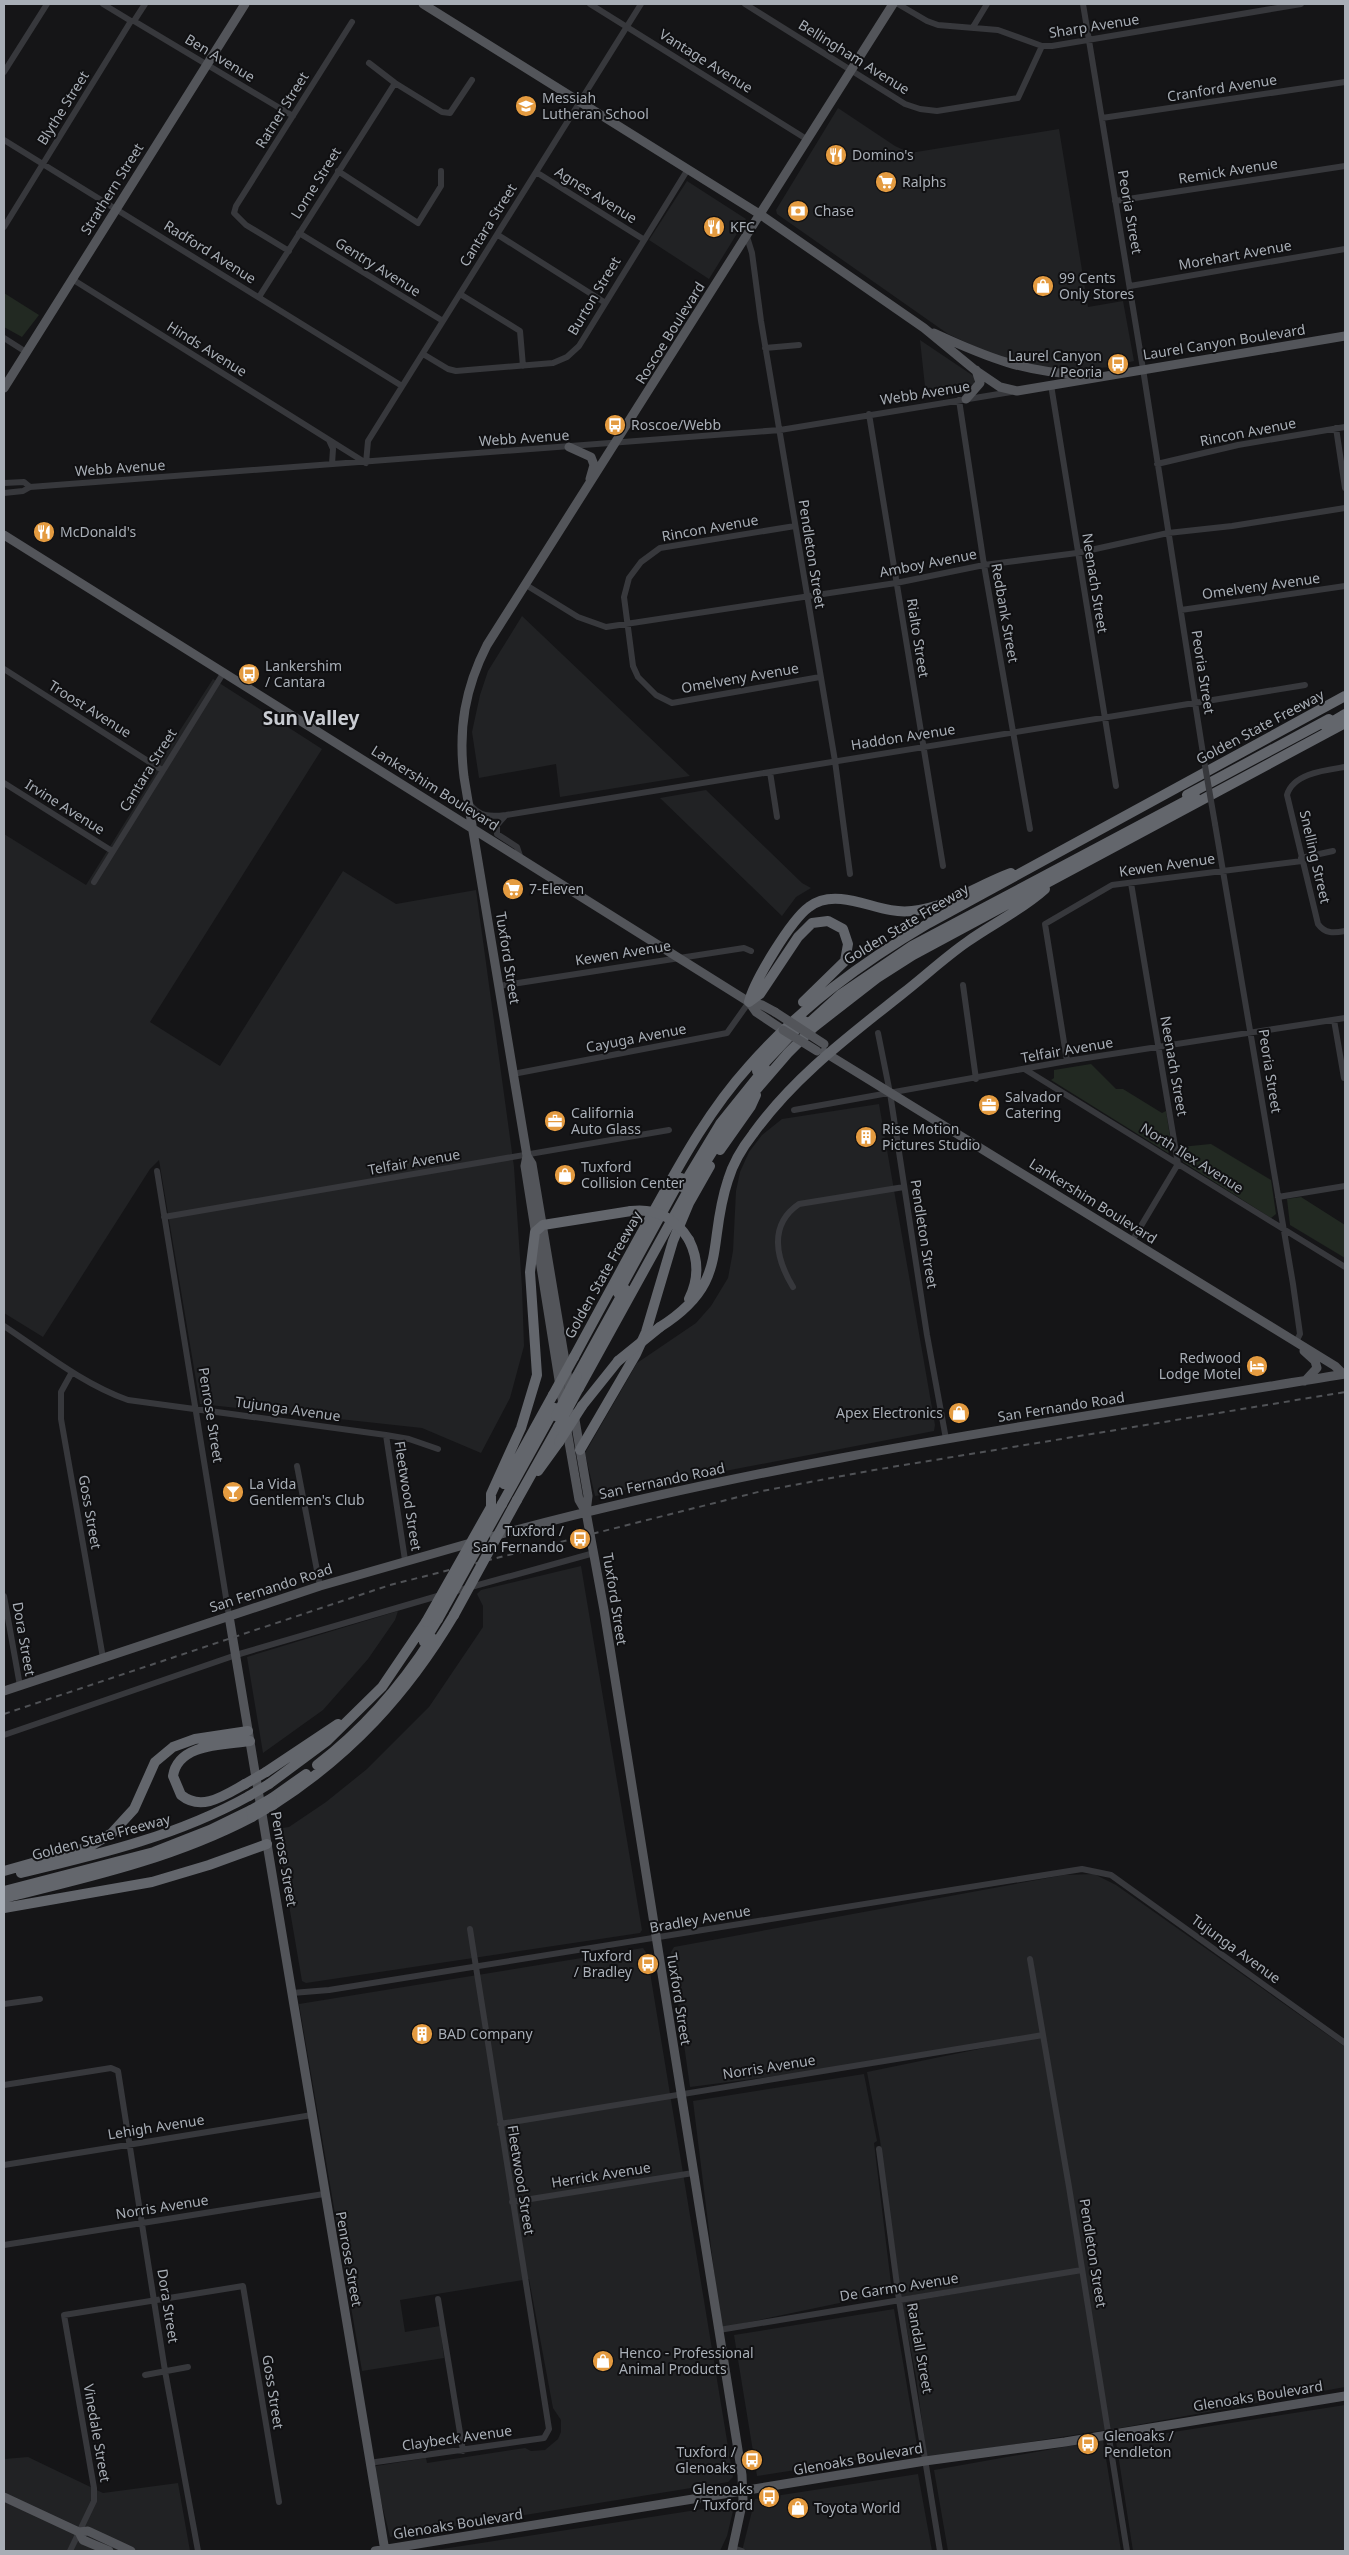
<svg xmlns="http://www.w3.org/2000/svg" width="1349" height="2555" font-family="'Noto Sans',sans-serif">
<rect width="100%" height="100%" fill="#151517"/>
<path fill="#212224" d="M838,108L895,146L910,153L1059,129L1088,307L1123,301L1134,361L1110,367L1073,370L1030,365L991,354L948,334L777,214L776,210Z
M687,181L746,219L709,279L649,240Z
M920,340L975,377L974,384L926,396Z
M522,616L690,776L560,797L556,764L479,778L472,732L480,695L488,671Z
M213,679L322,749L150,1022L220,1066L343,871L396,904L476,890L514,1167L522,1288L524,1346L510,1398L481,1453L422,1428L200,1404L159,1160L150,1169L43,1337L4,1313V834L86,885L155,774V769Z
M706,790L802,883L811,888L796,897L782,916L660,798Z
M879,1104L935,1425L934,1431L595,1496L585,1453L637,1363L696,1323L711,1306L728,1278L733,1251L736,1191L740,1172L749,1152L762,1135L782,1119Z
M581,1566L642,1930L640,1933L306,1983L302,1981L276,1829L289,1827L326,1802L367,1769L429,1707L483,1627V1606L477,1594L481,1590Z
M398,1611L395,1620L368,1659L323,1710L263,1753L247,1657Z
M1094,1874L1116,1885L1345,2047V2387L1109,2430L1044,2034L860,2065L690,2087L671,1952L674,1947L1064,1875Z
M643,1948L647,1954L733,2477L728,2482L390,2537L374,2472L376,2466L426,2458L427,2463L525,2448L531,2451L545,2450L558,2439L561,2432V2420L553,2408L529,2279L400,2300L405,2332L440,2326L444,2358L362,2371L299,2004Z
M1042,2036L1081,2268L901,2297L880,2140L867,2072Z
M864,2074L877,2141L874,2143L892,2292L721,2328L693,2101Z
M1081,2272L1106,2430L927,2458L916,2377L902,2303Z
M894,2309L918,2451L757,2476L734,2335Z
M1345,2405V2551H1133L1116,2441Z
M1103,2440L1121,2551H948L934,2470Z
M28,2457L103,2493L178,2483L190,2551H4V2459Z
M918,2474L932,2551H742L755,2499Z
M729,2505L733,2511L727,2536L720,2551H429Z"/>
<path fill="#222922" d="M4,293L39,315L22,337L4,327Z
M1091,1064L1116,1089H1123L1162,1113L1166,1111L1172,1149L1168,1153L1051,1080L1054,1078V1070Z
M1211,1144L1271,1180L1276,1214L1271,1218L1183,1162L1180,1147Z
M1301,1197L1345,1225V1258L1290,1225L1287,1199Z"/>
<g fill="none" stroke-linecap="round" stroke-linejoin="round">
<path stroke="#37383c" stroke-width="6" d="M103,4L131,21
M590,4L808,140
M745,4L905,104L920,109L937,111L1018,98L1042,46
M898,4L927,21L938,25L998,30L1042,46H1052L1301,4
M1083,4L1143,369L1204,760
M134,21L293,116
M973,27L987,4
M369,63L395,83L442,112L450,113L472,80
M4,72L47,4
M1102,118L1345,82
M4,140L402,386
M338,171L418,223L441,186V171
M536,172L643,239
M1115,201L1345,166
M4,227L131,21H134L145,4
M299,233L443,321
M498,235L604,302
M747,237L752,253L761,321L835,761L850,874
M289,251L246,225L234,213L236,206L352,22
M72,279L366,463
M1130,286L1345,249
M460,294L520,331L523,366
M259,297L395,83
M4,338L26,352
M765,348L799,345
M423,354L448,369L456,371L553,363L567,357L579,346L688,169
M1051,385L1116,786
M959,400L984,565L1030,829
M869,414L943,866
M1336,428L1345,488
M329,440L333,449L332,464
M366,463L368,441L641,4
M1157,464L1238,445L1345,427
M4,483L24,482L30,487
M4,493L23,491L30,487L780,430L1011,392
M795,526L660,548L641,562L629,578L624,597L633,666L638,677L656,695L672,703L820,677
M526,585L578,617L606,627L896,583L984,565L1077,553L1168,533L1232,526L1345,508
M1181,610L1345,586
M4,669L162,770
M1345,767C1327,770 1293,773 1287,795L1318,924C1325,934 1334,933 1345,931
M770,772L777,817
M4,783L112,851
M469,803C479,817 490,817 506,815L1305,685
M505,816L497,825V834L517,847L521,859
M1215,824L1293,1284L1300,1334L1296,1342
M1301,858L1333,851
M94,882L224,672
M1131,883L1178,1164L1132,1241
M963,985L976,1079
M499,986L744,948L751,951
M1334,1020L1344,1078
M878,1033L890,1093L927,1335L946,1439
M1067,1061L1045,924L1112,885L1302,861
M1026,1070L1345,1267
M513,1074L727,1033L749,1002
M794,1110L1067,1061L1345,1018
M157,1171L229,1616
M1278,1197L1345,1186
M164,1217L669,1130
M793,1287C776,1259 768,1225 799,1204L904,1187
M4,1326C43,1352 83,1384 128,1400L386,1435L409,1439L438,1449
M72,1372L61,1392V1419L103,1658
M386,1435L405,1560
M297,1466L320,1586
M453,1592L594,1553
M4,1596L20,1686
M4,1735L236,1655L441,1595
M1030,1959L1069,2187L1127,2551
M292,1993L329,1990C580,1950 831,1909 1082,1869L1111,1875L1345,2043
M4,2004L40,1999
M4,2085L111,2068L118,2071L165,2371L198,2551
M500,2124L1043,2035
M879,2149L899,2300L940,2551
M4,2165L312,2115
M512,2202L693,2173
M4,2245L324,2194
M438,2299L463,2451
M719,2330L1082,2270
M145,2375L188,2367
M369,2463L544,2438L549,2429L470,1929
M733,2548L742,2551
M70,2551L94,2501V2488L64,2315L243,2286L279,2502"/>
<path stroke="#53555a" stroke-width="9" d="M423,4L761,215L924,328L975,370L1000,387L1017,391L1345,336
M934,333C988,358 1026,373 1086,375
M4,388L245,4
M966,399L980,383L976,370
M569,447L591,457L594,465L590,479
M4,535L749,1002L762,1005L775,1012
M749,1002L756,1012L783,1030
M824,1052L1296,1342L1335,1366L1343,1374
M527,1156L532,1164L570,1391
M1304,1351L1315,1361L1317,1368L1305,1381
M563,1405L525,1166L527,1156L464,777C458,729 465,688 487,645L893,4
M574,1414L588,1496L586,1512L604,1610L742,2475L743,2500L732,2551
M566,1425L579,1500L586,1512
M494,1536C773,1460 1060,1421 1345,1374
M229,1616L385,2551
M4,1691L320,1586L474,1542
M4,2497L79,2532L88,2531L131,2551
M79,2532L83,2540L109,2551
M375,2551L925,2461L1065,2442L1345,2396"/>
<path stroke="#63666c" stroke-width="10" d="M1325,726L1345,714
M1187,795L1329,719
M749,1002C754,981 791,920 809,907C818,900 830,898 841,899C866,901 887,914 912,911C946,908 978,885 1011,873
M749,1002L760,994L798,937L812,923L828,921L843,929L848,944L845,961L803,1002
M808,1024L840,995L912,946L1195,796
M757,1071L804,1021
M720,1150L751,1106L756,1095
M682,1187L720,1124L765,1068
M618,1293L681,1178
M689,1299C699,1279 699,1260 689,1240
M660,1327C731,1282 706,1246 728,1180C733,1163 742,1148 753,1134C794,1077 848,1037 902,994C924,977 944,958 967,942C992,924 1022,910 1045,889
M574,1357C601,1307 628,1257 656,1207C683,1158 711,1108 749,1066C801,1007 861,963 929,923L1345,696
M577,1376L625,1289
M579,1388L690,1187L738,1111L788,1053L814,1027L877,978L913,955L1345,723
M582,1406L618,1361
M580,1450L636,1354L646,1332L673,1241L689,1203L710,1166
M538,1471L559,1442
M504,1484L553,1395
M517,1500L558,1427
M502,1504L555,1408
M491,1507V1494L521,1428L537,1375L530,1272L535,1232L543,1225L631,1211
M424,1642L438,1619
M317,1765C363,1730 401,1686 432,1638
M266,1772L338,1724
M245,1784C225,1795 202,1812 181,1795L173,1776C178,1743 224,1745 250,1741
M269,1784L327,1741L382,1687L426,1622
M272,1798L306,1774
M273,1805C351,1755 407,1694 454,1615
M4,1871L89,1847L112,1833L134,1809L155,1762L173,1747L195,1739L248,1731
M21,1873C100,1854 177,1836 249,1796
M4,1891L154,1852L210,1830L251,1810
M4,1898C89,1877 174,1858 252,1817
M4,1908L152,1882L209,1865L267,1844"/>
<path stroke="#505256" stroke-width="2" stroke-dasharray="6 5" stroke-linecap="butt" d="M4,1714L390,1585L762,1491L874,1470L1345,1392"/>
<path stroke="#37383c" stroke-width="6" d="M1204,760L1215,824"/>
<path stroke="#53555a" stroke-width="9" d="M775,1012L824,1044
M783,1030L817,1051"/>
<path stroke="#63666c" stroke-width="10" d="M631,1211C656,1208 676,1218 689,1240
M618,1361L660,1327
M553,1395L574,1357
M556,1416L577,1376
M558,1427L579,1388
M559,1442L582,1406
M454,1615L517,1500
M438,1619L502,1504
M426,1622L491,1507
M245,1784L266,1772
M249,1796L269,1784
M251,1810L272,1798
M252,1817L273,1805"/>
</g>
<defs>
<g id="school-disc" transform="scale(1.125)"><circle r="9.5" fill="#e49b40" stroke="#101012"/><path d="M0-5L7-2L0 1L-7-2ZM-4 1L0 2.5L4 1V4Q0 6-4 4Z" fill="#fff"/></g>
<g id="restaurant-disc" transform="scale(1.125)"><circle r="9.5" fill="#e49b40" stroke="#101012"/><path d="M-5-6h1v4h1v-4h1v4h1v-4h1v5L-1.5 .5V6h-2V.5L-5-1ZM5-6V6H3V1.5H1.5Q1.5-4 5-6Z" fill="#fff"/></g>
<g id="supermarket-disc" transform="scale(1.125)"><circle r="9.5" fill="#e49b40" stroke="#101012"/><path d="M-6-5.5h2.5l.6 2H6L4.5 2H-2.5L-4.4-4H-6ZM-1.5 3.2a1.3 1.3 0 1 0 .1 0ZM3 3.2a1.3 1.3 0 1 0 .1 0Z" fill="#fff"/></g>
<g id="bank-disc" transform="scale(1.125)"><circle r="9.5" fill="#e49b40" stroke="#101012"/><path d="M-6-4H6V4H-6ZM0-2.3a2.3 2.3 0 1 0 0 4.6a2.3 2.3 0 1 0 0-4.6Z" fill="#fff"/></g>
<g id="shop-disc" transform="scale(1.125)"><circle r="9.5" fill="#e49b40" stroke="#101012"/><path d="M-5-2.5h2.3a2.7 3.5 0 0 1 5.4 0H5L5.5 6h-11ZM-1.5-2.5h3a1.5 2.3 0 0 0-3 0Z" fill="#fff"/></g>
<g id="bus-disc" transform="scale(1.125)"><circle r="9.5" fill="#e49b40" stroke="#101012"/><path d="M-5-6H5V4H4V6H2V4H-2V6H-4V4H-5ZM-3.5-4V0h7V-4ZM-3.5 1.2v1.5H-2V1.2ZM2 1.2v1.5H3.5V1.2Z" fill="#fff"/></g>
<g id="office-disc" transform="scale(1.125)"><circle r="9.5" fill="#e49b40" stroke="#101012"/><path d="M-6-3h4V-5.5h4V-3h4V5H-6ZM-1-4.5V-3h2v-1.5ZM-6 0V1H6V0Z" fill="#fff"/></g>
<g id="building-disc" transform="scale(1.125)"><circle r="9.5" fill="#e49b40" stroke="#101012"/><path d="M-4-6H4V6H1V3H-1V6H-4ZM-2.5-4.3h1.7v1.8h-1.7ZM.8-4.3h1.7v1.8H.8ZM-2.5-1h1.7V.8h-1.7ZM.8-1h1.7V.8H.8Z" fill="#fff"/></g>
<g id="hotel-disc" transform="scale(1.125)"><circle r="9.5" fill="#e49b40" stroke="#101012"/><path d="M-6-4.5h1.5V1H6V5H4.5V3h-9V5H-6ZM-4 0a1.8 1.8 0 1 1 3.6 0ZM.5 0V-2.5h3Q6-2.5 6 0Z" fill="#fff"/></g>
<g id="bar-disc" transform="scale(1.125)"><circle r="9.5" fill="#e49b40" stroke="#101012"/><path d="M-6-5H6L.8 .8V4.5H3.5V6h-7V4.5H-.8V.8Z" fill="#fff"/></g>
</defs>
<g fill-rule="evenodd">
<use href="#school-disc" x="526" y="106"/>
<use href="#restaurant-disc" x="836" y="155"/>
<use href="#supermarket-disc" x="886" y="182"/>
<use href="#bank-disc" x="798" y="211"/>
<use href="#restaurant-disc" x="714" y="227"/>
<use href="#shop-disc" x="1043" y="286"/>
<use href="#bus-disc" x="1118" y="364"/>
<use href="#bus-disc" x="615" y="425"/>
<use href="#restaurant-disc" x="44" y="532"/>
<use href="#bus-disc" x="249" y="674"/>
<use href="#supermarket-disc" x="513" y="889"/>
<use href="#office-disc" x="989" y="1105"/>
<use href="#office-disc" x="555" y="1121"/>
<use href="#building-disc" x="866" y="1137"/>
<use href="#shop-disc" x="565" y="1175"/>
<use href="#hotel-disc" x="1257" y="1366"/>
<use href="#shop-disc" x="959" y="1413"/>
<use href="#bar-disc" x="233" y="1492"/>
<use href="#bus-disc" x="580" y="1539"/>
<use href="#bus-disc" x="648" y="1964"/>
<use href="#building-disc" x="422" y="2034"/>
<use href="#shop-disc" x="603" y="2361"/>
<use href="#bus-disc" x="1088" y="2444"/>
<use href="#bus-disc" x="752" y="2460"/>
<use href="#bus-disc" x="769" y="2497"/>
<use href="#shop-disc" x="798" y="2508"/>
</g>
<g text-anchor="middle" stroke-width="4" stroke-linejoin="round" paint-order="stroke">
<g font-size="14" fill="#a8aeb6" stroke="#101012">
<text transform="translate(1094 26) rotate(-9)" y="5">Sharp Avenue</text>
<text transform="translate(854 57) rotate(32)" y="5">Bellingham Avenue</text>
<text transform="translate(220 58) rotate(31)" y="5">Ben Avenue</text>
<text transform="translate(706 61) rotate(32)" y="5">Vantage Avenue</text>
<text transform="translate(1222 88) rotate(-9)" y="5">Cranford Avenue</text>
<text transform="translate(63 108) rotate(-58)" y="5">Blythe Street</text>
<text transform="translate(282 110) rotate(-58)" y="5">Ratner Street</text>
<text transform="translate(1228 171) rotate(-9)" y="5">Remick Avenue</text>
<text transform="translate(316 183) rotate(-58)" y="5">Lorne Street</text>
<text transform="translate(112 189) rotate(-58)" y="5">Strathern Street</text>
<text transform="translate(596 195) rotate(32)" y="5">Agnes Avenue</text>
<text transform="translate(1130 212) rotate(80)" y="5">Peoria Street</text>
<text transform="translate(488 225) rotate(-58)" y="5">Cantara Street</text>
<text transform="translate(210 252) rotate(32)" y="5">Radford Avenue</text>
<text transform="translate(1235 255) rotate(-10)" y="5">Morehart Avenue</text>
<text transform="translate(378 267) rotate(32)" y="5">Gentry Avenue</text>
<text transform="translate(594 296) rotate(-59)" y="5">Burton Street</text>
<text transform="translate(670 333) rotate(-58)" y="5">Roscoe Boulevard</text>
<text transform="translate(1224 342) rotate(-9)" y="5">Laurel Canyon Boulevard</text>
<text transform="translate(207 349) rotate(32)" y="5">Hinds Avenue</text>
<text transform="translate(925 393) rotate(-9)" y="5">Webb Avenue</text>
<text transform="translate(1248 432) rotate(-11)" y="5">Rincon Avenue</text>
<text transform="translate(524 438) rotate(-4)" y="5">Webb Avenue</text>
<text transform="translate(120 468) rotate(-4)" y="5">Webb Avenue</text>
<text transform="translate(710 528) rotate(-10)" y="5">Rincon Avenue</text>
<text transform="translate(812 554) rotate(81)" y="5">Pendleton Street</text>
<text transform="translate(928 563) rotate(-11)" y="5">Amboy Avenue</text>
<text transform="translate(1095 583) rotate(81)" y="5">Neenach Street</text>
<text transform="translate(1261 586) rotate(-8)" y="5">Omelveny Avenue</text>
<text transform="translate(1005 613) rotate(80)" y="5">Redbank Street</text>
<text transform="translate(918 638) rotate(81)" y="5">Rialto Street</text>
<text transform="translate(1203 672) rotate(81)" y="5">Peoria Street</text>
<text transform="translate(740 678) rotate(-10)" y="5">Omelveny Avenue</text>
<text transform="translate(90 709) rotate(32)" y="5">Troost Avenue</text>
<text transform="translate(1260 727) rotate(-28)" y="5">Golden State Freeway</text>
<text transform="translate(903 737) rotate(-9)" y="5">Haddon Avenue</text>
<text transform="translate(148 770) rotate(-58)" y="5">Cantara Street</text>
<text transform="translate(435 788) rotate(32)" y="5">Lankershim Boulevard</text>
<text transform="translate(65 807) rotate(32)" y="5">Irvine Avenue</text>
<text transform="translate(1315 857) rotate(77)" y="5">Snelling Street</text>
<text transform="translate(1167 865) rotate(-8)" y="5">Kewen Avenue</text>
<text transform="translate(906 924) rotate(-31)" y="5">Golden State Freeway</text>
<text transform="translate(623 953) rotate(-9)" y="5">Kewen Avenue</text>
<text transform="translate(508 958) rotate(81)" y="5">Tuxford Street</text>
<text transform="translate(636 1038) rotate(-11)" y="5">Cayuga Avenue</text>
<text transform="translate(1067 1050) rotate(-10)" y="5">Telfair Avenue</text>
<text transform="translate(1174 1066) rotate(80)" y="5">Neenach Street</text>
<text transform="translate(1270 1071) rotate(81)" y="5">Peoria Street</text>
<text transform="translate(1192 1158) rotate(32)" y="5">North Ilex Avenue</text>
<text transform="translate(414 1162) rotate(-10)" y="5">Telfair Avenue</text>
<text transform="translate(1093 1201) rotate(32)" y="5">Lankershim Boulevard</text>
<text transform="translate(924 1234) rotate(81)" y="5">Pendleton Street</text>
<text transform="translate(603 1275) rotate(-61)" y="5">Golden State Freeway</text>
<text transform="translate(1061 1407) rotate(-9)" y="5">San Fernando Road</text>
<text transform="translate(288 1409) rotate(8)" y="5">Tujunga Avenue</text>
<text transform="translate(211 1415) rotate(81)" y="5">Penrose Street</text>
<text transform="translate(662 1481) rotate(-12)" y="5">San Fernando Road</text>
<text transform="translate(408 1496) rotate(81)" y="5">Fleetwood Street</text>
<text transform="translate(90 1512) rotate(80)" y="5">Goss Street</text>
<text transform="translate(271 1588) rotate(-18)" y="5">San Fernando Road</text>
<text transform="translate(615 1599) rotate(81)" y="5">Tuxford Street</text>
<text transform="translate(24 1639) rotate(80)" y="5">Dora Street</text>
<text transform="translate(101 1837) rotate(-15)" y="5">Golden State Freeway</text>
<text transform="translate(284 1859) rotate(80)" y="5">Penrose Street</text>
<text transform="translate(700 1919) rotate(-10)" y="5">Bradley Avenue</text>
<text transform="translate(1236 1949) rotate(36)" y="5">Tujunga Avenue</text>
<text transform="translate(679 1999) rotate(81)" y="5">Tuxford Street</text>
<text transform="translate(769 2067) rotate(-9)" y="5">Norris Avenue</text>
<text transform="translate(156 2127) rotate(-9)" y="5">Lehigh Avenue</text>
<text transform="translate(601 2175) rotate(-9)" y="5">Herrick Avenue</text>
<text transform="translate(521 2180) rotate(81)" y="5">Fleetwood Street</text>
<text transform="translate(162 2207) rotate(-9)" y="5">Norris Avenue</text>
<text transform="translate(1093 2253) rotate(81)" y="5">Pendleton Street</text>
<text transform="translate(349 2259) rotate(80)" y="5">Penrose Street</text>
<text transform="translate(899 2287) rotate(-9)" y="5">De Garmo Avenue</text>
<text transform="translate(168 2306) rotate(81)" y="5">Dora Street</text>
<text transform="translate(920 2348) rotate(80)" y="5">Randall Street</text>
<text transform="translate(273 2392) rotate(81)" y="5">Goss Street</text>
<text transform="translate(1258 2396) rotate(-9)" y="5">Glenoaks Boulevard</text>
<text transform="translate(97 2433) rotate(80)" y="5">Vinedale Street</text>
<text transform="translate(457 2438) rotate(-8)" y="5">Claybeck Avenue</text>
<text transform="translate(858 2459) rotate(-10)" y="5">Glenoaks Boulevard</text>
<text transform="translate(458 2524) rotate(-9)" y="5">Glenoaks Boulevard</text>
</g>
<g font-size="14" fill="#a8aeb6" stroke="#101012" text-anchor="start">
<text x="542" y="103">Messiah<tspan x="542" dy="16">Lutheran School</tspan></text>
<text x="852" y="160">Domino's</text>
<text x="902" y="187">Ralphs</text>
<text x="814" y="216">Chase</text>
<text x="730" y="232">KFC</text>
<text x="1059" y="283">99 Cents<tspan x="1059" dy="16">Only Stores</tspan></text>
<text x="1102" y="361" text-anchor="end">Laurel Canyon<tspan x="1102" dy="16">/ Peoria</tspan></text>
<text x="631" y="430">Roscoe/Webb</text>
<text x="60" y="537">McDonald's</text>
<text x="265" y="671">Lankershim<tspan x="265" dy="16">/ Cantara</tspan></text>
<text x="529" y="894">7-Eleven</text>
<text x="1005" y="1102">Salvador<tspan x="1005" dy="16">Catering</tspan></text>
<text x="571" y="1118">California<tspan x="571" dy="16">Auto Glass</tspan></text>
<text x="882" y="1134">Rise Motion<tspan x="882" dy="16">Pictures Studio</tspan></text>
<text x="581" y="1172">Tuxford<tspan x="581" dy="16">Collision Center</tspan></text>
<text x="1241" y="1363" text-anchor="end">Redwood<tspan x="1241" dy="16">Lodge Motel</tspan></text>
<text x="943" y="1418" text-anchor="end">Apex Electronics</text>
<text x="249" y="1489">La Vida<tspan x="249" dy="16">Gentlemen's Club</tspan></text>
<text x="564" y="1536" text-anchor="end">Tuxford /<tspan x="564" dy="16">San Fernando</tspan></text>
<text x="632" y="1961" text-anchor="end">Tuxford<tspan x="632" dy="16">/ Bradley</tspan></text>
<text x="438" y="2039">BAD Company</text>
<text x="619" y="2358">Henco - Professional<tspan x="619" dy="16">Animal Products</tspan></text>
<text x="1104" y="2441">Glenoaks /<tspan x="1104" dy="16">Pendleton</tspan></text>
<text x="736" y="2457" text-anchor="end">Tuxford /<tspan x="736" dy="16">Glenoaks</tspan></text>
<text x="753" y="2494" text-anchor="end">Glenoaks<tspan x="753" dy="16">/ Tuxford</tspan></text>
<text x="814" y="2513">Toyota World</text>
</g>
<g font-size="19" font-weight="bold" fill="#c9ccd2" stroke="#101012">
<text x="311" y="725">Sun Valley</text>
</g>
</g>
<rect width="1349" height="2555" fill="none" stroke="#a8aeb6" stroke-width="10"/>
</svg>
